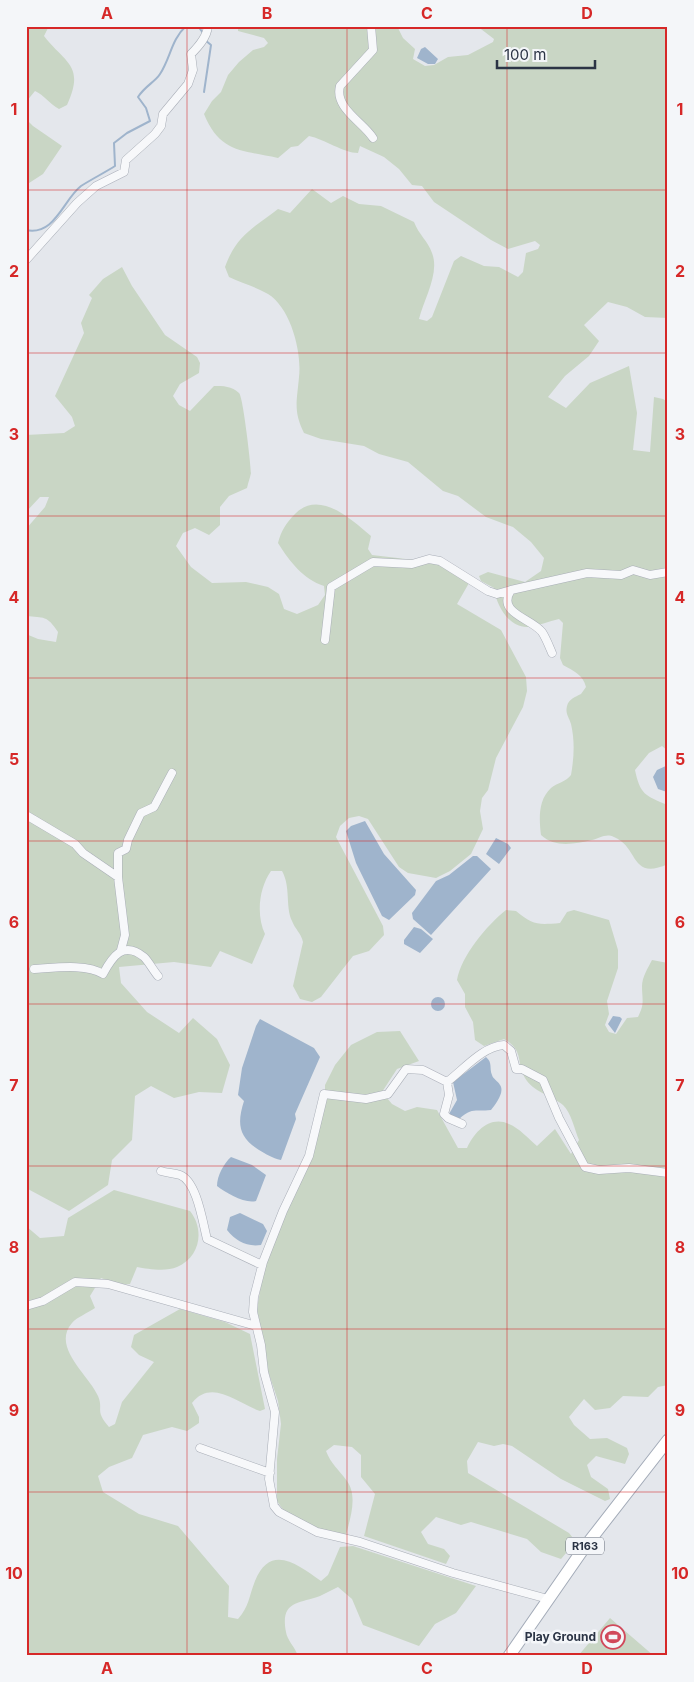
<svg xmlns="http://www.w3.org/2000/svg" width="694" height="1682" font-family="Inter,sans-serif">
<rect width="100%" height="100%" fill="#e4e7ec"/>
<path fill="#c9d6c5" d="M26,26H49L44,36C66,64 85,65 67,105L59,109C50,104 44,95 35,91L26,102Z
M238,26H397L403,38L415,49L413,59L425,66L434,65L448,57L468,55L493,42L494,39L477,26H668V318L645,317L627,307L608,302L584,325L599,341L589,356L565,376L548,397L566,408L590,383L629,366L637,413L633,450L650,452L654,397L663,399L668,402V751L662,746L649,753L635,770C640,794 645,796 668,805V864C630,881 639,847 614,837C606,833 600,838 592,840C574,844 555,848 541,835C539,819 538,800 551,788C557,783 566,782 571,775C574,758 575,741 571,724C569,717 565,714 567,706C569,699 575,697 581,694L586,687C583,675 574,671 563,665L560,658L563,623L559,619C549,621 538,626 528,627C508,628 496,604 494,588L481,581L479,576L488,572L525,582L541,571L544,558L531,542L513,527L486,517L458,496L443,491L408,462L379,454L364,446L321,439L304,433C293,411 297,401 299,377C302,353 291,308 268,294C256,287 242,283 229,277L225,267C236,236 253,228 278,209L290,213L312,189L331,203L343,196L359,204L381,206L414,222C419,235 428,241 432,253C440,273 424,299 419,319L427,321L432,317L454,261L461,256L484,266L499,267L518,277L523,272L526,253L538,249L540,245L535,241L508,249L491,240L434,202L422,186L412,185L399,169L384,157L360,146L358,153C344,153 324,139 309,136L298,146L291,147L278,158C242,150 220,153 204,114L212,101L221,92L228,75L239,62L253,50L264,47L268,43L264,38L238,31Z
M26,119L33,126L62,146L43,174L26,185Z
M122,267L132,286L165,335L197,357L200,363L199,373L180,384L173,396L179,405L190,411L214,386C223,386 232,386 239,393C243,396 251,465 251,473C250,478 248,483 247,488L229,496L220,507V525L209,535L195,528L183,533L176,546L191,567L212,583L246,582L268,587L279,594L284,609L297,614L318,605L325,595L324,586C303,579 290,562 278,543C281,531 286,523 295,514C319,489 351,519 371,536L368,549L372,555L440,563L469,583L457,604L501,630L526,677L527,691L523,707L496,758L488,790L482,798L480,811L483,829L471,854L450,871L436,878L408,873L399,867L368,819L359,816L349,818L340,826L336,837L383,926L384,935L369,951L353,956L321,997L312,1002L300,999L293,986L303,942C301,933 295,929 292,921C285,906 291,887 282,871H271C259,888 256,915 265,934L252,964L220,951L211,967L174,962L119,967L121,983L147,1012L179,1033L193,1018L217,1039L230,1065L222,1093L199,1092L174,1098L151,1086L135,1096L132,1140L112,1160L108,1185L69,1211L26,1188V634L38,639L56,642L58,632C47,615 44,618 26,616V529L45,507L49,497H40L26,512V435L64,433L75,426L72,417L55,396L84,333L81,323L92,298L89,295L103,279Z
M506,910L516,911C533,925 537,925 560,923L567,912L574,910L609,920L618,950V968L607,1001L609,1014L605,1025L609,1032L616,1034L627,1018L638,1017C645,1003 642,1000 642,986C642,977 648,968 652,960L668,963V1385L658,1387L648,1397L623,1396L610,1408L595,1410L584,1399L569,1417L574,1425L590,1439L607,1438L627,1448L629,1454L625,1464L596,1456L587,1465L591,1477L608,1489L610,1499L605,1501L561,1479L512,1446L503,1444L494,1446L478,1442L467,1461L468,1473L569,1533L573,1538L572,1546L561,1559L541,1552L527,1539L471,1522L461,1525L436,1517L421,1532L428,1544L444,1549L450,1556L446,1564L364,1536L375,1494L361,1477V1455L352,1447L334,1445L326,1451C331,1464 339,1470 347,1481C358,1496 350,1519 346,1535L319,1529L284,1511L277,1501V1459L281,1424L278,1401L268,1371L257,1309L265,1261L294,1194L325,1101V1085L335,1065L351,1045L377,1032L400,1031L419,1061L397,1069L382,1092L392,1104L405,1111L417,1107L437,1110L458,1148H467C474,1132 490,1115 509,1124C519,1128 529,1139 537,1146L555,1129L571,1154L579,1140C575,1131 571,1112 563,1105C552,1096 532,1091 525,1078C516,1062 524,1050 504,1039L484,1046L475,1040L473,1022L465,1007V994L457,980C461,956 487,925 506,910Z
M114,1190L190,1211C205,1230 200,1257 177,1267C166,1272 148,1269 137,1267L130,1284L121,1285L101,1278L90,1296L95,1308C88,1313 77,1317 72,1323C51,1347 89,1375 98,1396C104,1410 94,1410 109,1427L115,1424L122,1402L154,1362L139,1355L131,1347L134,1335L180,1309L225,1322L250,1334L265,1409L260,1411C238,1404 212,1378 192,1403L199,1417V1423L187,1431L172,1427L143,1435L132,1458L109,1467L98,1476L103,1492L139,1514L178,1526L229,1586L228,1617L238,1619C249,1607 249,1596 255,1581C271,1542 299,1566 321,1581L328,1575L340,1547L353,1546L476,1586L456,1613L435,1624L419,1646L363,1625L352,1599L338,1587C332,1590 326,1593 320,1596C298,1604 280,1601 286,1632C287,1640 295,1647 298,1656H26V1226L40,1238L64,1236L68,1218Z
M610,1618L654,1656H578Z"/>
<path fill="#9fb4cc" d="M425,47L438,59L435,64H428L417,58L421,49Z
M668,765V792H667L658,789L653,777L657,770Z
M365,821L384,854L416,890L415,895L389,920L382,916L356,863L346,831L351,826Z
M496,838L508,844L511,848L499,864L486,854Z
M473,856H477L491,869L431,935L413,919L412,913L436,881L449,875Z
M414,927L421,929L433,939L420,953L404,944V940Z
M431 1004a7 7 0 1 1 14 0a7 7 0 1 1-14 0Z
M613,1016L620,1017L622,1019L615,1033L608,1024Z
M260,1019L314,1048L320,1057L295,1114L296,1119L281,1160C272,1158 266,1154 259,1150C238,1137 237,1123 244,1101L238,1095L242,1068L256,1026Z
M486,1057C493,1063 489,1068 492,1075C493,1079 498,1081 500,1085C505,1092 496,1104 491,1110C474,1112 473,1107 459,1119L449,1114L457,1100L453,1082Z
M231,1157L252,1165L266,1175L256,1201C245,1204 226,1193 217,1186C217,1176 224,1163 231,1157Z
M240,1213L263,1224L267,1231L261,1245C246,1247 236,1241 227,1230L230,1217Z"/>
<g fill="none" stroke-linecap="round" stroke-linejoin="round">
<path stroke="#9fb4cc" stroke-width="2" d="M198,26L203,33
M204,92L211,45L205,40
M26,230C55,236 63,200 81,186C92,179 104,173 115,166L114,143L127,133L150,121L146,108L138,97C145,86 155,82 160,74C171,57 171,40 186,26"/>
<g stroke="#a9aeb7" stroke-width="9">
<path id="minor" d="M371,26L373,50L340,86C334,108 363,122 373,138
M26,260L77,203L96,186L124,172L126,160L155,134L161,126L163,114L188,84L193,70L191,54C199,46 207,37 208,26
M325,640L331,587L373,562L412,564L429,559L440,561L488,591L497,594L511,590
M552,653C549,646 546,638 542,632C531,618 496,613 511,590L587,573L621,575L633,570L650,575L668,572
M26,815L75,844L83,853L118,877L125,935L121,950
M118,877V853L126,849L128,840L141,813L154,807L172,773
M34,969C53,968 87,963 103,974C112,957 123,940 144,957C149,962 153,970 158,976
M447,1082L423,1070L406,1069L388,1094L366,1099L324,1094L309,1156L283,1211L263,1262L254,1297L253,1312L261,1345L264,1372L275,1412L269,1479L274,1506L279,1512L317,1532L360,1542L453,1573L548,1599
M462,1124L448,1118L444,1114L449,1095L447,1082C463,1070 483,1046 504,1045L511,1051L516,1069H522L543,1080L559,1118L585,1167L599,1170L629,1168L668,1173
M161,1171C167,1173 174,1173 180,1175C197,1181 203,1224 207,1239L262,1265
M26,1306L43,1301L75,1282L108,1284L256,1326
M200,1448L270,1473"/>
</g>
<g stroke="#a3abb8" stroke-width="13">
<path id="primary" d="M509,1656L584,1548L668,1440"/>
</g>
<use href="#minor" stroke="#f7f8fa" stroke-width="8"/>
<use href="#primary" stroke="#fff" stroke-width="11"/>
</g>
<path fill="none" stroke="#d62828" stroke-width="1" stroke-opacity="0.55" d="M187,26V1656M347,26V1656M507,26V1656M26,190H668M26,353H668M26,516H668M26,678H668M26,841H668M26,1004H668M26,1166H668M26,1329H668M26,1492H668"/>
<defs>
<g id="stadium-ring" transform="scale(1.25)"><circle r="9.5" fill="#f4f6f9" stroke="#d1495b" stroke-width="1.5"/><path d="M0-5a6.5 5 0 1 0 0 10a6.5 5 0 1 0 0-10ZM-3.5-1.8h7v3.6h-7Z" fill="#d1495b"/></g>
</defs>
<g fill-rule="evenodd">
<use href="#stadium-ring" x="613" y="1637"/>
</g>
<g text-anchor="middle" stroke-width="5" stroke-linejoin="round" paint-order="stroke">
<rect fill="#f4f6f9" stroke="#676e7b" stroke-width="1" x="566" y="1537.5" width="38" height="17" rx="4"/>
<g font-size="11" font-weight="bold" fill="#2b3445">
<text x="585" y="1550">R163</text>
</g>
<g font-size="12" font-weight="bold" fill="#2b3445" stroke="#f4f6f9" text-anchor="end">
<text x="596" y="1641">Play Ground</text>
</g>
</g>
<rect width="694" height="1682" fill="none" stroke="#f4f6f9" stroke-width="55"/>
<path d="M497 60v8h98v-8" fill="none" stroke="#2b3445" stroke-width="2.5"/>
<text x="504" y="60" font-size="15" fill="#2b3445" stroke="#f4f6f9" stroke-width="4" paint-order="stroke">100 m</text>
<rect x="28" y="28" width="638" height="1626" fill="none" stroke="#d62828" stroke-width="2"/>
<g font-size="16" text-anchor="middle" font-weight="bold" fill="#d62828">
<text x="107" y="19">A</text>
<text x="267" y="19">B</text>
<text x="427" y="19">C</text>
<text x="587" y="19">D</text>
<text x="14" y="115">1</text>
<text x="680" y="115">1</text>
<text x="14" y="277">2</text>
<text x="680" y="277">2</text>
<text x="14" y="440">3</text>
<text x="680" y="440">3</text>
<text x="14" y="603">4</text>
<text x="680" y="603">4</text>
<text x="14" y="765">5</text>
<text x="680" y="765">5</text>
<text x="14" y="928">6</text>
<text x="680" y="928">6</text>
<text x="14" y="1091">7</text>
<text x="680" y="1091">7</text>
<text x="14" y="1253">8</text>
<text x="680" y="1253">8</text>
<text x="14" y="1416">9</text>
<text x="680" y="1416">9</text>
<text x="14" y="1579">10</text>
<text x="680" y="1579">10</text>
<text x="107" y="1674">A</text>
<text x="267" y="1674">B</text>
<text x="427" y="1674">C</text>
<text x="587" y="1674">D</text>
</g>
</svg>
